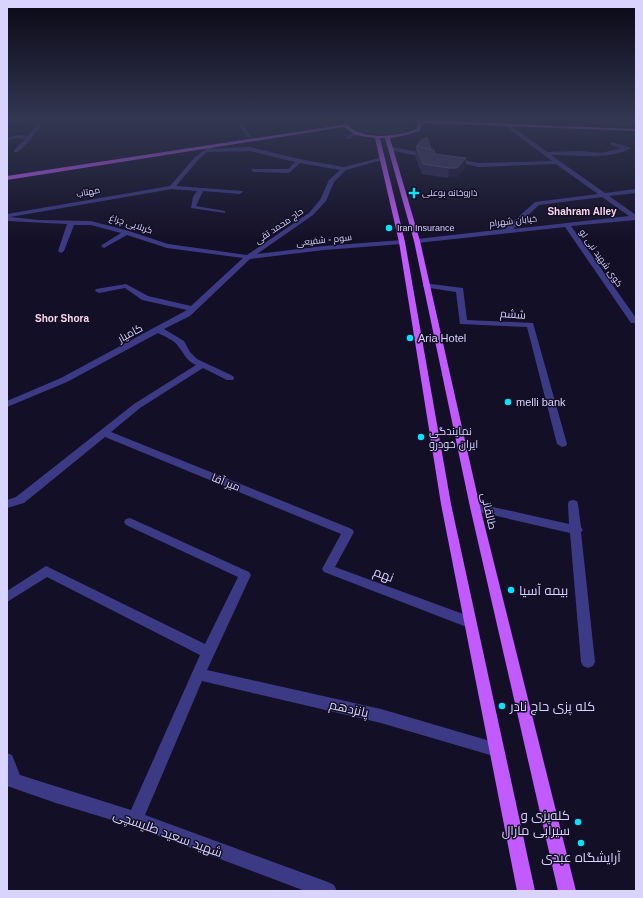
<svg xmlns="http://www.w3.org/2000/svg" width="643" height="898" font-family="Helvetica,Cairo,sans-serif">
<rect width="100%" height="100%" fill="#130f26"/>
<path fill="#12302f" d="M363,118C377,118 401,113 410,125C406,139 361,135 352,126L355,121Z"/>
<path fill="#0c2248" d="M373,119C377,122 384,123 388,120L396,121L389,123L391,126L398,128H368L366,126H373V123L365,122Z"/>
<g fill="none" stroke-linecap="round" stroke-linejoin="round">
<path fill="#3d3a85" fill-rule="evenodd" d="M33,118H46L31,139L18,152H14V150L25,139L17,138L7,141V138L16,135L28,136L40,120L7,123V121Z
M154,118H165L152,120Z
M235,118H239L251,137H247Z
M508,126H512L547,152L580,151L601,153L622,148L610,145L612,142L631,148C611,160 574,155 551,155L605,193L636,189V193L609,196L636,215V220L571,226L636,318V323H631L565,227L417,243L414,241L417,239L505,229L535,202L598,194L556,164L479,167L449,160L452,158L479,163L552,161L508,128ZM602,197L629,216L513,229L539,205Z
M355,132L359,133L349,139L345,138Z
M211,145L214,147L211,149L250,147L299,159L344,167L383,157L386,159L346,170L334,182L326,201L313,215L257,254L324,246L402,240L405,242L402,244L324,250L250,259L190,316L164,329L184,341L190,352L197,359L233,376L234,378L233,380H227L203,368L140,408L111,432L352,529L354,532L335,567L474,618L475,622L474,626L469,627L464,626L324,572L322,569L341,534L105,437L24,503L7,508V500L16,497L134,404L196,365C186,361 184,353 178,346C174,340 164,336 158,333L67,382L7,407V401L61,378L187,310L142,300L125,288L99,293L95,291L96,289L126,284L148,296L191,306L243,258L167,248L127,235L104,248L101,246L102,245L121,233L91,225H74L64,251L61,253L58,251L67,224L7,221V214L170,186L194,158ZM250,151L295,162L288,169H252L251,170L254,172L289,173L300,163L340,170L329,180L320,200L309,213L247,255L168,244L129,231L91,221L39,220L10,217L172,189L197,191L193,197L191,208L225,213V211L196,206L203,191L240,194L243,192L242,191L176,186L198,160L207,152Z
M391,147L429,154L432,156L429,158L389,150Z
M423,283L463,288L467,320L533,323L567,444L566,446L562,447L557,444L527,327L460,324L456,292L423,287Z
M573,500L577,501L578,504L581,527L583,530L581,532L595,662L593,666L588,668L583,666L581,662L570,533L475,511L471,510L470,507L471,504L475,503L569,524L568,504L569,501Z
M130,518L249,572L251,575L207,670L381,709L497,743L502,745L504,750L502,755L497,757L381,723L202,681L145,815L328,882L334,885L337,891H305L135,827L56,803L7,786V753L12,755L20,775L131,810L200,655L47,577L7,602V591L46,566L205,644L238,577L126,525L124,522L126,519Z"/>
<path fill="#c25bff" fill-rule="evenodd" d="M348,118H352L347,124C362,141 397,137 416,129L418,124L411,118L418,120L636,129V131L421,123L422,124L420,131L402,136L390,138L420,241L480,507L576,891H558L470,507L414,241L385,138H380L405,242L451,504L535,891H517L441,504L399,242L375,138L355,135L344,127L7,180V176L342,125Z"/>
</g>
<path fill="#312854" d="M604,118H636V126L604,125Z
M416,146L431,149L435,154L465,168L456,178H448L422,174L415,156Z"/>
<path fill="#1d163a" d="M466,158L465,168L456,178H448L449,168Z"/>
<path fill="#433a66" stroke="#5a527e" d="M427,137L431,149L417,146L420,141Z
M416,146L434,150L435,154L466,158L457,168H449L423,164Z"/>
<linearGradient id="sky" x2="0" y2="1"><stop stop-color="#0a0815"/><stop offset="0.49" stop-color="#333752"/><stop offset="1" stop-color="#333752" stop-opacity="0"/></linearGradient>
<rect width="643" height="243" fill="url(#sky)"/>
<g fill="#00e5ff" stroke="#130f26" stroke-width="1.5">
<path d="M412 187h4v4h4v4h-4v4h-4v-4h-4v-4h4z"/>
<circle cx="389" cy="228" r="4"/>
<circle cx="410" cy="338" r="4"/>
<circle cx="508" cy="402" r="4"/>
<circle cx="421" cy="437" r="4"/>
<circle cx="511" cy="590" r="4"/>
<circle cx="502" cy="706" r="4"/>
<circle cx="578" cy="822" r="4"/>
<circle cx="581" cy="843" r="4"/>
</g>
<g text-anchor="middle" stroke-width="3" stroke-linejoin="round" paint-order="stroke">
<g font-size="9" fill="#d9d4ff" stroke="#130f26">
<text transform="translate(88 192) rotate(-10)" y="3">مهتاب</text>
<text transform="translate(513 221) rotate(-6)" y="3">خیابان شهرام</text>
<text transform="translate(131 224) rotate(18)" y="3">کربلایی چراغ</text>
<text transform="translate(279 226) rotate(-34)" y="3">حاج محمد تقی</text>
<text transform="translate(324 240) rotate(-6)" y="3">سوم - شفیعی</text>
<text transform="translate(601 258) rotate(55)" y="3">کوی شهید نبی لو</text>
</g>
<g font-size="9" fill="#d9d4ff" stroke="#130f26" text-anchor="start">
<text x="422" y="196">ذاروخانه بوعلی</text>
<text x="397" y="231">Iran Insurance</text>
</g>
<g font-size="10" font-weight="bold" fill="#ffd6f0" stroke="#130f26">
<text x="582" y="215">Shahram Alley</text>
<text x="62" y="322">Shor Shora</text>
</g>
<g font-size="11" fill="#d9d4ff" stroke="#130f26">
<text transform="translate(513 314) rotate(4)" y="4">ششم</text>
<text transform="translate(130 333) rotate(-28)" y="4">کامیار</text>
<text transform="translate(226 482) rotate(22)" y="4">میر آقا</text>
<text transform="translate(489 511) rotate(77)" y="4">طالقانی</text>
</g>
<g font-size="11" fill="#d9d4ff" stroke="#130f26" text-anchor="start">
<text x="418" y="342">Aria Hotel</text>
<text x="516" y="406">melli bank</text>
<text x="429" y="435">نمایندگی<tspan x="429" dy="13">ایران خودرو</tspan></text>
</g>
<g font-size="13" fill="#d9d4ff" stroke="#130f26">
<text transform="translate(384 574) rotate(21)" y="5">نهم</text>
<text transform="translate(349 708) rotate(13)" y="5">پانزدهم</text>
<text transform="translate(168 833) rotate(20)" y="5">شهید سعید طلیسچی</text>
</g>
<g font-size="13" fill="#d9d4ff" stroke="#130f26" text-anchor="start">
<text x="519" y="595">بیمه آسیا</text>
<text x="510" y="711">کله پزى حاج نادر</text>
<text x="570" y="820" text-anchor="end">کله‌پزی و<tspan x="570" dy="15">سیرابی مارال</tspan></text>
<text x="581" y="862" text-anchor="middle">آرایشگاه عبدی</text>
</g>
</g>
<rect width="643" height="898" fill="none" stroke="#d9d4ff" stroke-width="16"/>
</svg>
